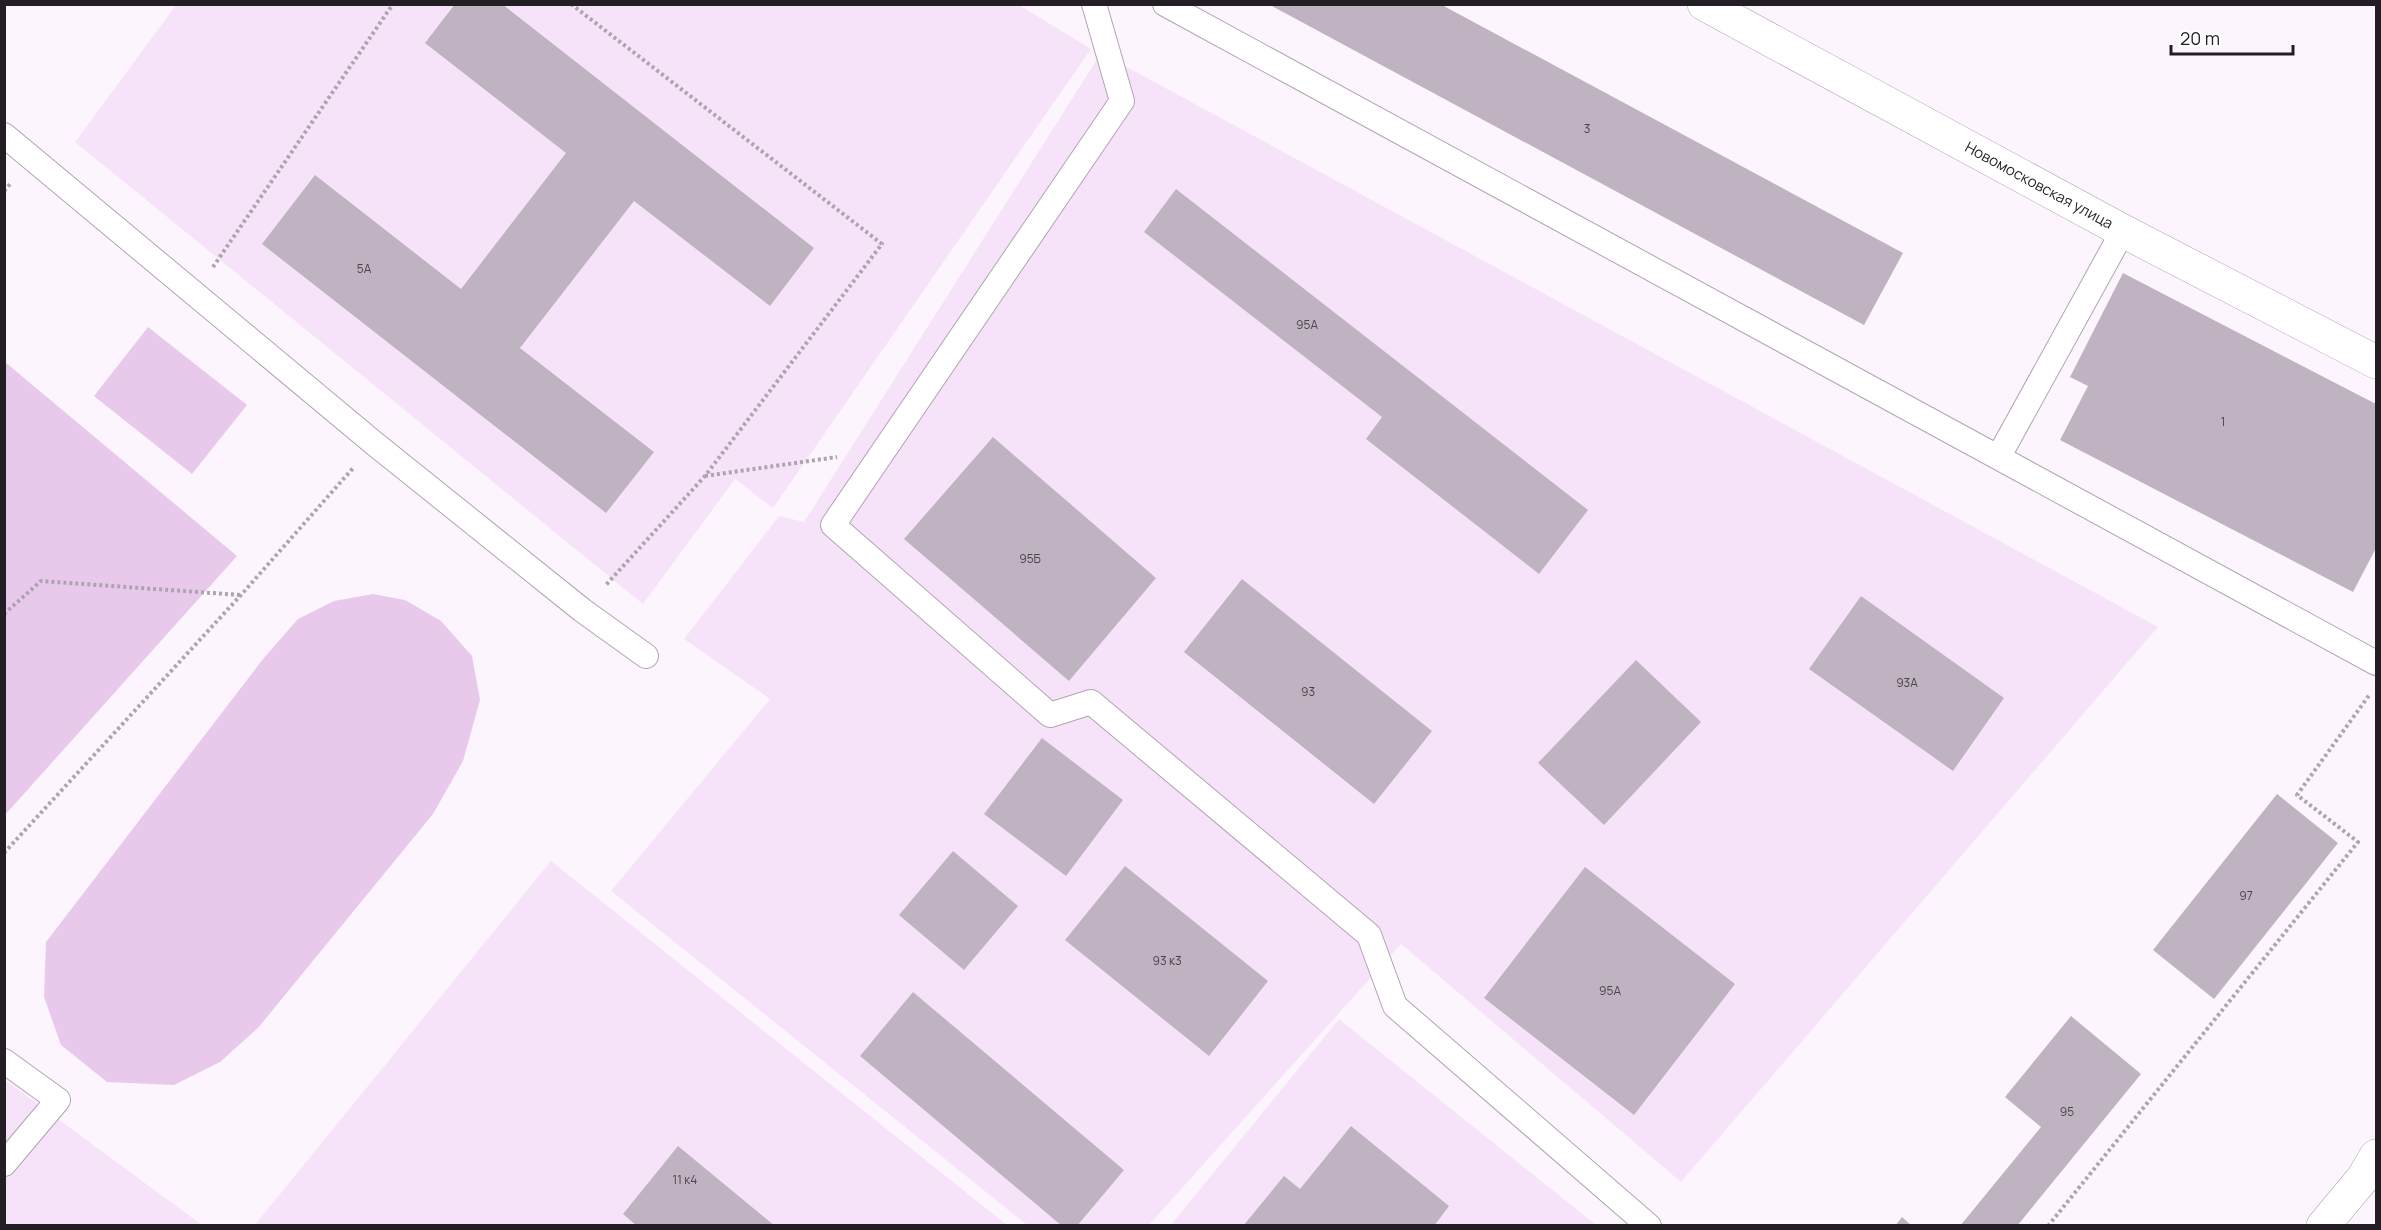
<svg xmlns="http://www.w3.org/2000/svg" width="2381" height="1230" font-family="Manrope,sans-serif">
<rect width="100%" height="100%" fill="#fdf5fe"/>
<path fill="#f7e3f9" d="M176,5H1019L1091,49L773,508L735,479L643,604L75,142Z
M1101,53L2158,627L1681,1182L1401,944L1149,1225H1027L611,891L770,699L684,639L779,516L804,522Z
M551,861L1007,1225L254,1226Z
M1339,1019L1596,1225L1170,1226Z
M5,1080L202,1225H5Z"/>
<path fill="#e8c9eb" d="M148,327L247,405L192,474L94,396Z
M5,362L237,556L5,815Z
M373,594L405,600L441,621L472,656L480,700L463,761L433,814L258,1028L220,1062L174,1085L107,1082L61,1045L44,997L46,942L263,659L298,619L334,601Z"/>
<path fill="#c0b3c1" d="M455,4H502L814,248L770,306L634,201L520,348L654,452L606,513L262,244L315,175L461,289L566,153L425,43Z
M1270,5H1442L1903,253L1864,325Z
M1176,189L1588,510L1539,574L1366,439L1382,417L1144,232Z
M2123,273L2376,404V548L2353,592L2060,440L2088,386L2070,377Z
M993,437L1156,578L1069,681L904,539Z
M1242,579L1432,731L1374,804L1184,652Z
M1861,596L2004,698L1953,771L1809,669Z
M1636,660L1701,722L1604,825L1538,763Z
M1042,738L1123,800L1066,876L984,814Z
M2277,794L2338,843L2214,999L2153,950Z
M953,851L1018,906L964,970L899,915Z
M1125,866L1268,981L1209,1056L1065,940Z
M1585,867L1735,984L1634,1115L1484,998Z
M913,992L1124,1170L1077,1226H1062L860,1056Z
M2071,1016L2141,1074L2017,1226H1960L2041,1127L2005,1097Z
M1351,1126L1449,1206L1434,1226H1243L1284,1176L1300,1189Z
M678,1146L775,1226H637L623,1214Z
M1902,1217L1912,1226H1895Z"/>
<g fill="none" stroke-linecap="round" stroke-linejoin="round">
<g stroke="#b1a4b2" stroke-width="26">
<path id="service" d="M1094,4L1122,101L833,525L1050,715L1091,702L1369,935L1395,1006L1649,1226
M1165,4L2376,663
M4,135L375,444L582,610L646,656
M1999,456L2123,231
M4,1061L58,1100L4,1164"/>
</g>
<g stroke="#b1a4b2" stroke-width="34">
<g id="minor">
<path id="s1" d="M1704,4L2123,231L2376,362"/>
</g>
</g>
<g stroke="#b1a4b2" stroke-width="34">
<path id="primary" d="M2323,1226L2363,1178L2376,1156"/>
</g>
<path stroke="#aca5ad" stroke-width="4" stroke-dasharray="3 3" stroke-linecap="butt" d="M571,4L882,244L705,476L605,586
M4,191L11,183
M213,267L393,4
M705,476L837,457
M4,614L41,581L240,595
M4,853L241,595L354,467
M2048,1226L2358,842L2297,795L2370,694"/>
<use href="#service" stroke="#fff" stroke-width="24"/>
<use href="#minor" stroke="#fff" stroke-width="33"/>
<use href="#primary" stroke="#fff" stroke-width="33"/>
</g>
<g text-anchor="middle" stroke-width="6" stroke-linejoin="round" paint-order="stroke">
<g font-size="12" fill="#4a434b">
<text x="1587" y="133">3</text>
<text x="364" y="273">5А</text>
<text x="1307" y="329">95А</text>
<text x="2223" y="426">1</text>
<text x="1030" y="563">95Б</text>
<text x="1907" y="687">93А</text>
<text x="1308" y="696">93</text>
<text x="2246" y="900">97</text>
<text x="1167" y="965">93 к3</text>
<text x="1610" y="995">95А</text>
<text x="2067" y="1116">95</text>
<text x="685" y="1184">11 к4</text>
</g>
<g font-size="15" fill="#231e24" stroke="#fff">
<text dy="5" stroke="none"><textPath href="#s1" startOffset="381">Новомосковская улица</textPath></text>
</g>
</g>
<rect width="2381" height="1230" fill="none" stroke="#231e24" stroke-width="12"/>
<path d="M2171 45v9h122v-9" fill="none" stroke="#231e24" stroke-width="3"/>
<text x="2180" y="45" font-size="18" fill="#231e24" stroke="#ffffff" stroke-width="4.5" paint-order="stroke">20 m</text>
</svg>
